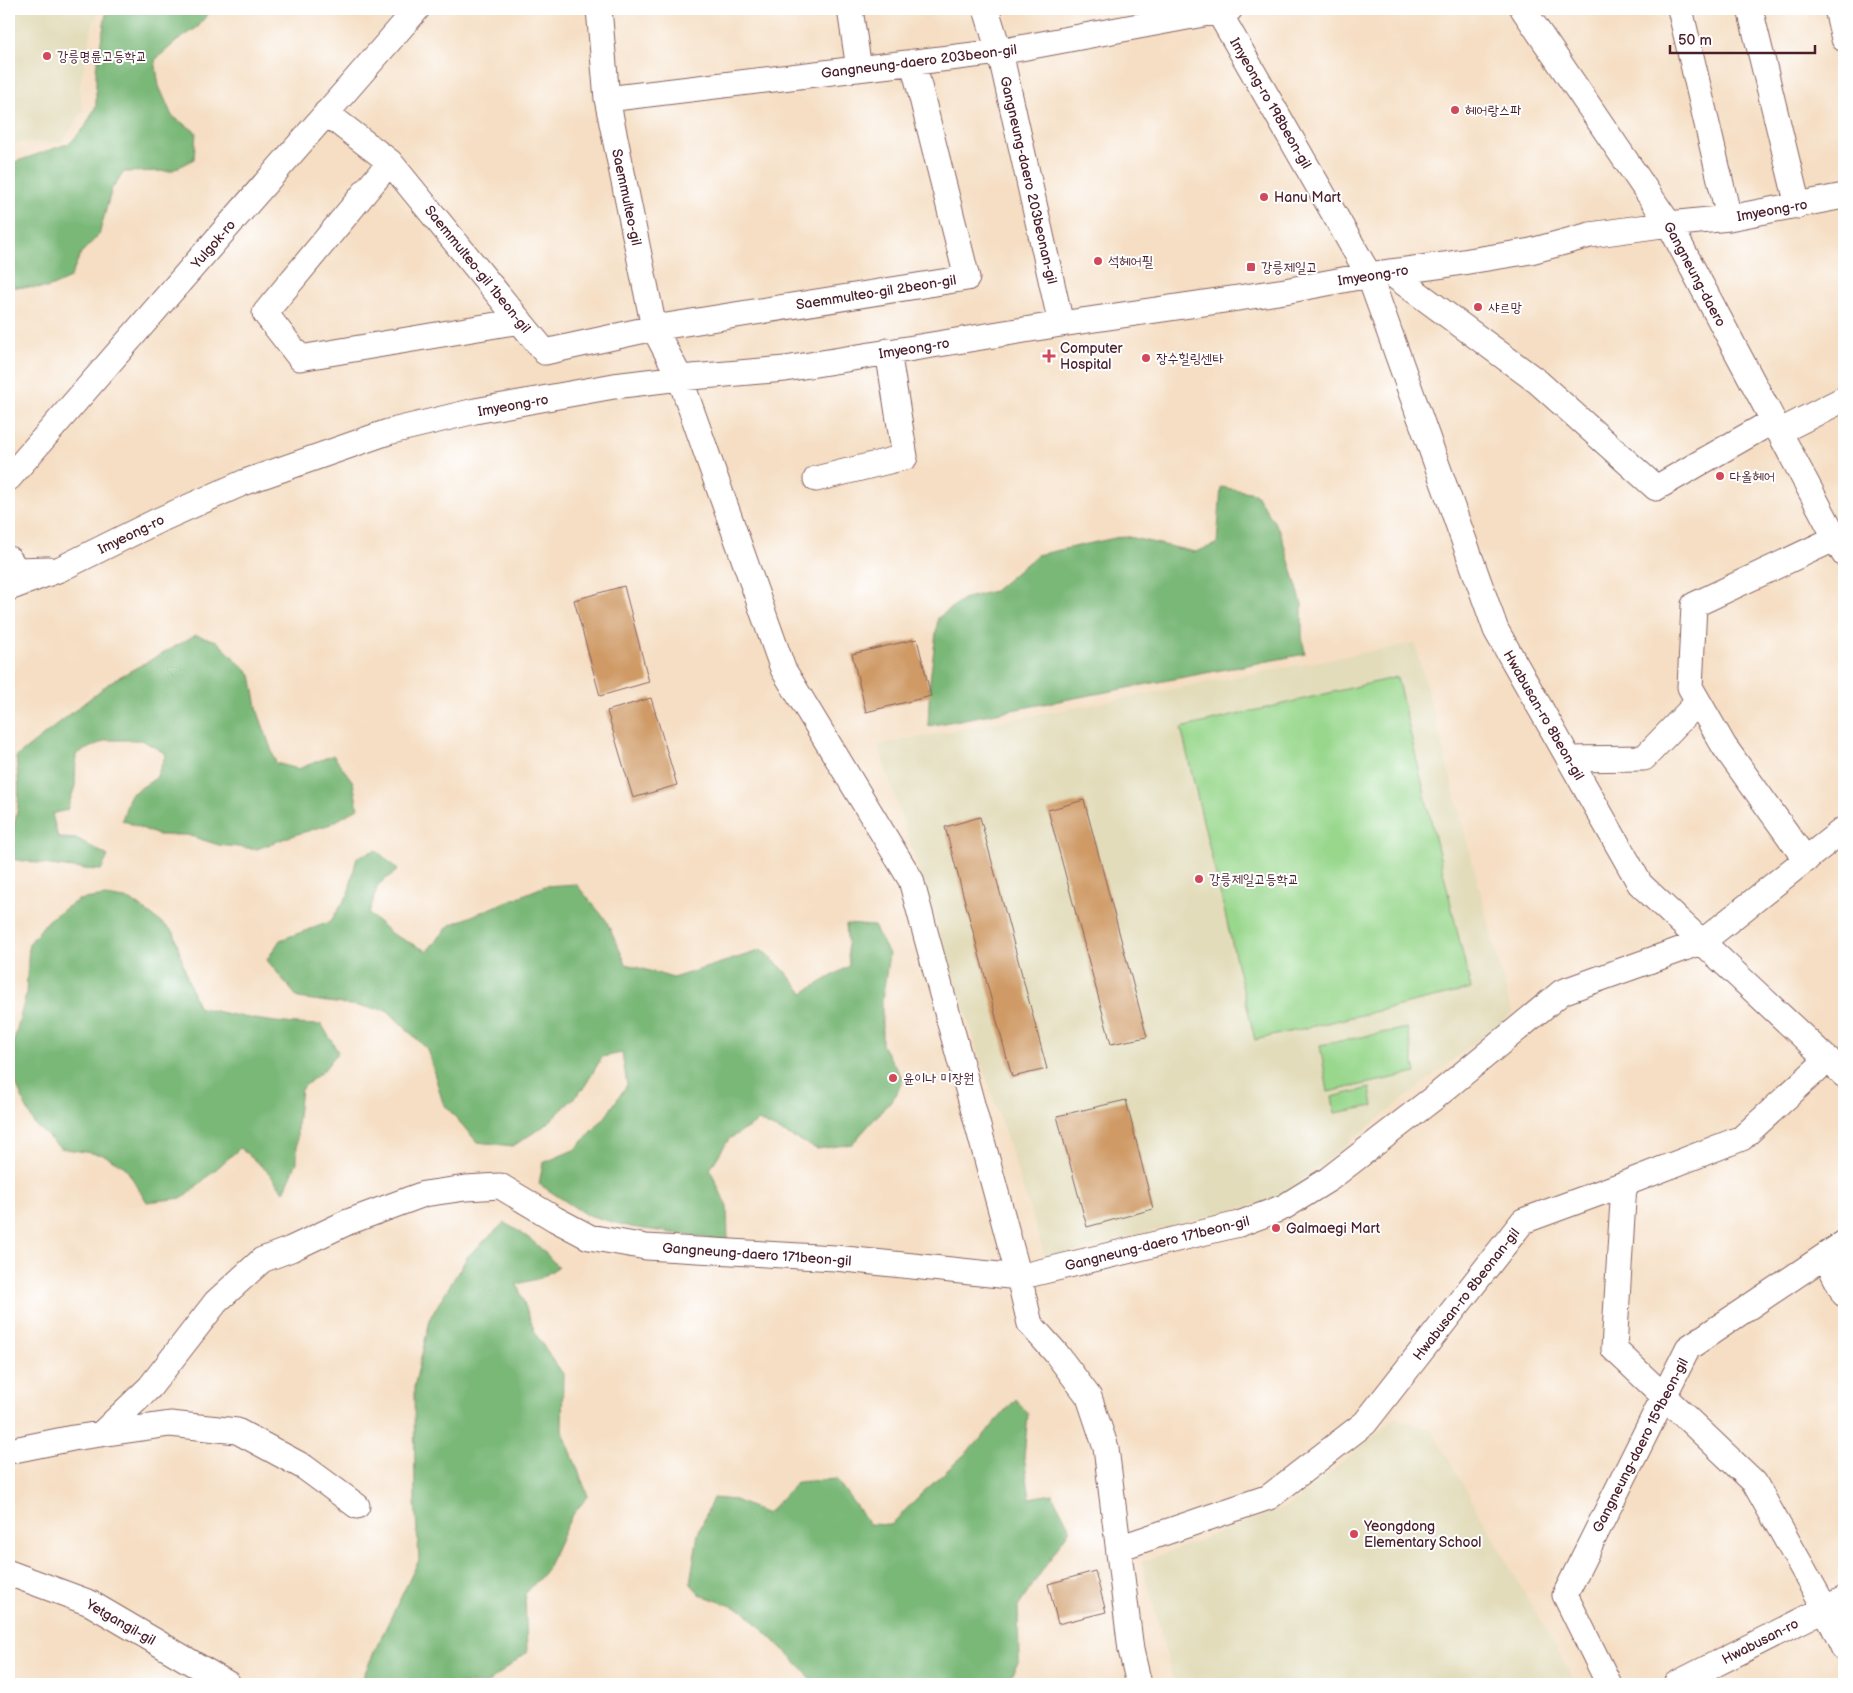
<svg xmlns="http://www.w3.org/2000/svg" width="1853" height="1693" font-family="'Balsamiq Sans','Poor Story',sans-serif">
<rect width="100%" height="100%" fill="#fff"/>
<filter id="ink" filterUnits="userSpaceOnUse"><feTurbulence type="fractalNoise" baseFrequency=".02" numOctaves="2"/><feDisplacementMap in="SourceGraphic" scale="10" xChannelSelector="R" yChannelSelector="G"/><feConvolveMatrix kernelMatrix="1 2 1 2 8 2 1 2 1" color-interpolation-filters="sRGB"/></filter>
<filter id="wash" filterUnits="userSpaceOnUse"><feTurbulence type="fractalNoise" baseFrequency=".0096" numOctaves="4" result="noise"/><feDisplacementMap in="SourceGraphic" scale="20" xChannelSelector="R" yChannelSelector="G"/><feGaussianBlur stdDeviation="1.12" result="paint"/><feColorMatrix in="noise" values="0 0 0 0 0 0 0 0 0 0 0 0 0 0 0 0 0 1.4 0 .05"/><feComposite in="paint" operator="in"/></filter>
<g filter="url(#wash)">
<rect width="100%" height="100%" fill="#f5dec3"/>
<path fill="#e2dcba" d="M9,9H100L93,24L79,89L83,111L62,142L9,143Z
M1415,643L1512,1013L1279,1198L1046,1259L878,745Z
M1395,1418L1432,1430L1576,1684H1174L1142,1562L1290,1506Z"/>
<path fill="#98d78c" stroke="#717b5c" d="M1397,677L1471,989L1255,1040L1181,728Z
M1407,1028L1416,1073L1328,1092L1320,1045Z
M1370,1088L1373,1106L1335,1113L1332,1097Z"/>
<path fill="#7ab878" stroke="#626c52" d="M109,9H211L198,27L177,41L155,60L159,86L172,116L196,132L194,159L171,171L124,172L112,188L99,235L81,253L70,278L48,288L14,287L9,289V164L70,143L85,127L96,106V69L106,14Z
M1221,487L1255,493L1280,531L1302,604V636L1305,654L928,726L930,680L938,618L963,599L994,591L1037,555L1124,536L1195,552L1217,544Z
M196,635L217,641L251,675L258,712L276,763L298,769L333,755L353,782L358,808L331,824L291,836L257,849L219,845L187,835H158L122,820L130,795L156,778L166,754L142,740H106L76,754L75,786L67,810L52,814L58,838L78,839L108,856L101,870C70,869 40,863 10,859C6,837 14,832 17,812C20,793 18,776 16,757L112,681Z
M376,850L398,870L378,885L369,914L392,934L427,951L450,925L545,886L576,884L606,920L626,964L673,978L762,950L782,968L803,993L849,966L846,924L874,926L889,954L882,1001V1045L903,1079L896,1095L852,1144L817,1149L759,1121L729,1139L710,1169L727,1207L728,1241L631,1227L605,1220L585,1214L539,1184L543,1163L576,1149L606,1116L627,1085L622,1053L602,1057L583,1089L547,1124L513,1146L477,1142L443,1103L427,1049L387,1010L298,998L267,960L280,940L330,922L348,895L357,857Z
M105,896L131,900L174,932L187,977L198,1007C239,1017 280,1025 322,1025L338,1052L324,1070L301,1089L297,1125V1162L284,1192L266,1170L240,1148L183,1198L147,1202L125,1167L104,1155L60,1148L34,1124L15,1082L13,1044L26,995L29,944L48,920L78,900Z
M504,1223C529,1236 540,1246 558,1267L541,1278L517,1284L536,1335L563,1374L562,1429L588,1496L571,1517L545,1572L525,1594L527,1652L487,1684H360L374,1652L419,1560L415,1502L414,1387L431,1316L468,1256Z
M1016,1399L1028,1414L1024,1457L1030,1498L1052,1494L1070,1529L1018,1607L1019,1662L1005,1684H814L802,1668L743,1610L701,1595L690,1583L698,1534L713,1498L735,1500L767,1514L797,1482L836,1479L869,1524L891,1525L920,1495L976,1444Z"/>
<g id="blocks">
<path fill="#cf9a65" d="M624,586L649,682L600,696L574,600Z
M917,639L931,696L866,712L852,654Z
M651,698L677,785L633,798L607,711Z
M1084,800L1147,1037L1111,1044L1048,810Z
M980,817L1047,1069L1012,1077L945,827Z
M1126,1100L1153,1209L1087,1227L1057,1116Z
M1095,1571L1106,1612L1058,1624L1048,1584Z"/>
</g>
</g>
<g filter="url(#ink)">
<use href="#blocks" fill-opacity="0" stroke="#866260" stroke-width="1"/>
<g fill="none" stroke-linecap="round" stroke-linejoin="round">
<g stroke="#866260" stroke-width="27">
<path id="minor" d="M599,9L607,99L654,328L680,378L783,669L911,880L1019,1277L1030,1324L1056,1353L1089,1397L1106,1448L1131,1650L1139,1684
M850,9L859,69
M986,9L1002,61L1061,324
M1217,9L1369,275L1496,630L1640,884L1844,1075
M1523,9L1669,224L1844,554
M1680,9L1729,218
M1750,9L1798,206
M1837,9L1844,39
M607,99L999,52L1230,9
M326,113L390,162L545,352L654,328L967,278L913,62
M390,162L265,313L300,358L520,321
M1389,272L1538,382L1656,488L1773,421
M1779,432L1844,399
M9,478L417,9
M816,479L905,457L888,351
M9,559L17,570L48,569
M9,588L60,569L157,521L245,482L388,432L475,411L614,386L680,378L785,369L1061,324L1285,291L1369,275L1444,265L1531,251L1590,235L1669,224L1729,218L1844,196
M1569,759L1644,758L1698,702
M1806,860L1724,746L1690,687L1694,605L1836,538
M1624,1184L1614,1349L1754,1482L1825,1608L1844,1649
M1825,1256L1844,1294
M101,1434L150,1387L216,1302L262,1260L291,1249L348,1222L424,1194L466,1188L500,1186L555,1219L589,1237L646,1247L835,1258L1019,1277L1239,1224L1284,1207L1329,1179L1435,1097L1562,992L1702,942L1844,829
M9,1451L73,1438L170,1424L237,1431L304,1467L357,1506
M1119,1548L1269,1497L1365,1423L1523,1221L1624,1184L1742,1138L1828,1059
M9,1573L90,1603L228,1684
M1609,1684L1565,1595L1688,1348L1844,1243
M1676,1684L1844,1599"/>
</g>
<use href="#minor" stroke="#fff" stroke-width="25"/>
</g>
</g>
<g fill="#d1495b" stroke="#fff" stroke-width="2">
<circle cx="47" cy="56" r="5"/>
<circle cx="1455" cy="110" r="5"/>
<circle cx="1264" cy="197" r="5"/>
<circle cx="1098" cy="261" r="5"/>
<rect x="1246" y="262" width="10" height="10" rx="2.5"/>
<circle cx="1478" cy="307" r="5"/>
<path d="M1046.5 348.5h5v5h5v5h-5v5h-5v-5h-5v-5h5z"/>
<circle cx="1146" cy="358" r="5"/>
<circle cx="1720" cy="476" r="5"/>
<circle cx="1199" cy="879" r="5"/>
<circle cx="893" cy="1078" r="5"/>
<circle cx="1276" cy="1228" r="5"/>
<circle cx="1354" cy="1534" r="5"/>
</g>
<g text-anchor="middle" stroke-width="4" stroke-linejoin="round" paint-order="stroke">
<g font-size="14" fill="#4a1f2b" stroke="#fff" text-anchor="start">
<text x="57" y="61">강릉명륜고등학교</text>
<text x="1465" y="115">헤어랑스파</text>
<text x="1274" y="202">Hanu Mart</text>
<text x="1108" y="266">석헤어필</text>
<text x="1261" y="272">강릉제일고</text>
<text x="1488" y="312">샤르망</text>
<text x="1060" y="353">Computer<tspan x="1060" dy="16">Hospital</tspan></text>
<text x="1156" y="363">장수힐링센타</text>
<text x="1730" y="481">다올헤어</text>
<text x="1209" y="884">강릉제일고등학교</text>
<text x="903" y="1083">윤이나 미장원</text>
<text x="1286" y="1233">Galmaegi Mart</text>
<text x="1364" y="1531">Yeongdong<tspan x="1364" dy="16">Elementary School</tspan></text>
</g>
<g font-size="14" fill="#4a1f2b" stroke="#fff">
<text transform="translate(919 61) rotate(-7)" y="5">Gangneung-daero 203beon-gil</text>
<text transform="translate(1271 103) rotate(60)" y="5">Imyeong-ro 198beon-gil</text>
<text transform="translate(1029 180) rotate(77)" y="5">Gangneung-daero 203beonan-gil</text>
<text transform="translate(627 197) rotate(78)" y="5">Saemmulteo-gil</text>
<text transform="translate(1772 210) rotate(-10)" y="5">Imyeong-ro</text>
<text transform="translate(213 244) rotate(-49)" y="5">Yulgok-ro</text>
<text transform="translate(478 269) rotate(51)" y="5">Saemmulteo-gil 1beon-gil</text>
<text transform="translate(1695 274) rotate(62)" y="5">Gangneung-daero</text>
<text transform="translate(1373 275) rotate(-9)" y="5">Imyeong-ro</text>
<text transform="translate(876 292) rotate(-9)" y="5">Saemmulteo-gil 2beon-gil</text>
<text transform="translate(914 348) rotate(-9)" y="5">Imyeong-ro</text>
<text transform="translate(513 405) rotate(-10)" y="5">Imyeong-ro</text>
<text transform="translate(131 534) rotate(-26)" y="5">Imyeong-ro</text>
<text transform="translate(1544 715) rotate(60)" y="5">Hwabusan-ro 8beon-gil</text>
<text transform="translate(1157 1243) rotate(-14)" y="5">Gangneung-daero 171beon-gil</text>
<text transform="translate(757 1254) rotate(4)" y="5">Gangneung-daero 171beon-gil</text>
<text transform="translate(1466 1294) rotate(-52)" y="5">Hwabusan-ro 8beonan-gil</text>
<text transform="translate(1640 1445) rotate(-63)" y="5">Gangneung-daero 159beon-gil</text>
<text transform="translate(121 1622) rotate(30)" y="5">Yetgangil-gil</text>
<text transform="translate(1760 1641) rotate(-27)" y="5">Hwabusan-ro</text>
</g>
</g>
<rect width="1853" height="1693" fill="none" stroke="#fff" stroke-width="30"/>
<path d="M1670 45v8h145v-8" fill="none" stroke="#4a1f2b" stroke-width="2.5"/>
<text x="1678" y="45" font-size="15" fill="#4a1f2b" stroke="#ffffff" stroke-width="4" paint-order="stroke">50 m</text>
</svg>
